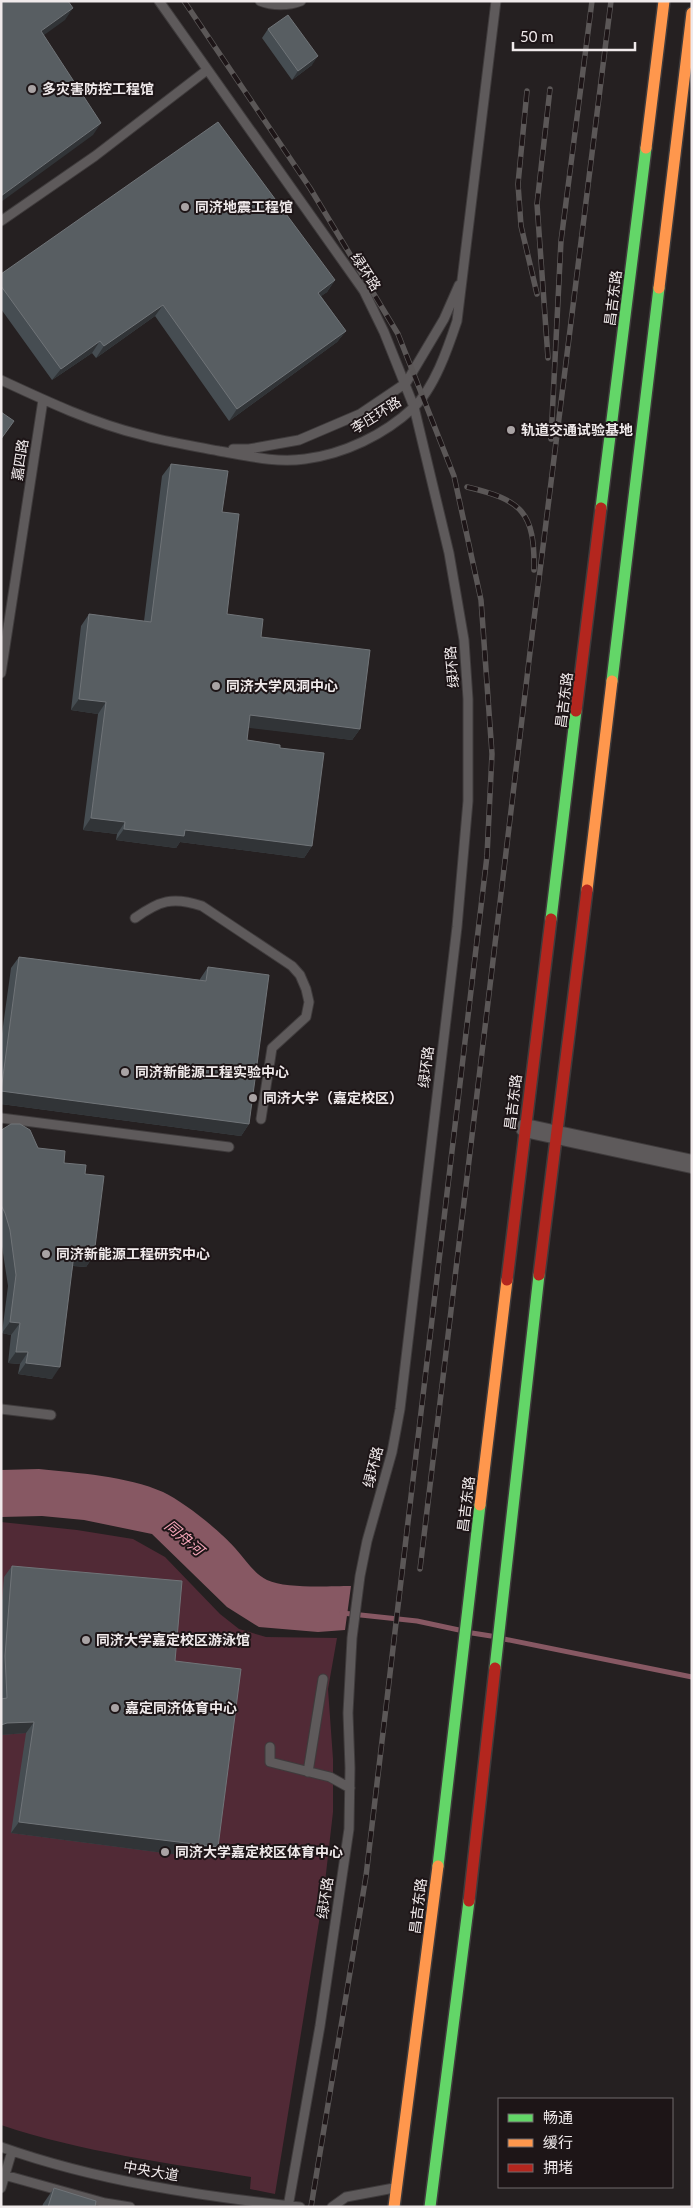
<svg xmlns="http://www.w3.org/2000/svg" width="693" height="2208" font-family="Lato,'Noto Sans SC',sans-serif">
<rect width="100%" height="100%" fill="#252021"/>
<path fill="#512a36" d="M1,1522L77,1530L133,1539L165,1557L220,1614L239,1629L266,1637L337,1638L328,1689L333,1759V1812L324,1891L275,2194L250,2189L251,2177C168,2163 82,2152 1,2125Z"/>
<path fill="#875863" d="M39,1469C77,1473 127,1476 163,1492C184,1502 219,1530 235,1548C245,1559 254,1574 267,1580C286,1589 329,1586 351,1586L345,1630L318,1632L259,1627L227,1607L152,1534L84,1520L42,1516L1,1517V1470Z"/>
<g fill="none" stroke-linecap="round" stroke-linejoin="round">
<path stroke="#875863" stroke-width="5" d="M342,1613L417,1621L459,1630
M472,1633L491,1636
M504,1639L692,1677"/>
<g stroke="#3f3b3c" stroke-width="11">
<path id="lane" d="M159,1L364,291L384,332L414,407L449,553L464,640L468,699V801L457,927L400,1409L392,1452L367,1541L360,1576L352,1638L348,1713L350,1768L349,1829L320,2026L288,2207
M260,1C272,6 289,6 301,1
M1,221L95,156L207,70
M1,380C46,401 93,423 142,435C167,442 194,446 219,451C248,456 276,463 305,459C344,454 384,435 413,408C434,389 448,348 457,321L496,1
M233,449H249L299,440L360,414L406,383L444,319L459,285
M1,673L43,400
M135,918C159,901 172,896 202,906L292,966L300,975L306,989L309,1002L306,1017L272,1048L261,1119
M1,1118L229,1147
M1,1409L51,1415
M270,1747V1762L330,1777L350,1788
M308,1772L323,1679
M1,2147C97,2181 200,2196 300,2207
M1,2174L105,2203L130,2207
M1,2188L12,2151
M332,2207L346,2197L394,2188"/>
</g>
<g stroke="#3f3b3c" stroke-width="20">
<path id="street" d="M525,1128L692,1164"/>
</g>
<g stroke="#3f3b3c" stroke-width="14">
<path id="fast" d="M601,508L646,148
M612,681L659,288
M551,919L576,711
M495,1668L539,1275
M438,1866L480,1505
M430,2207L469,1901"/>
</g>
<g stroke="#3f3b3c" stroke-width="14">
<path id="slow" d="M646,148L664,1
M659,288L692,13
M587,890L612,681
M480,1505L507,1280
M394,2207L438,1866"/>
</g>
<g stroke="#3f3b3c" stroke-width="14">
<path id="jam" d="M576,711L601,508
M539,1275L587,890
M507,1280L551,919
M469,1901L495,1668"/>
</g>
<use href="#lane" stroke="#5e5a5b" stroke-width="9"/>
<use href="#street" stroke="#5e5a5b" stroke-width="18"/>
<use href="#fast" stroke="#63d668" stroke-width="11"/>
<use href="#slow" stroke="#ff974d" stroke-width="11"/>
<use href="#jam" stroke="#b3261e" stroke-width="11"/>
<g stroke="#5b5757" stroke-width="5.5">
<path id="rail" d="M184,1L310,188L398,334L454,476L481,600L492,754L487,856L366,1876L311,2207
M527,91L518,184L521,226L537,294
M548,358L537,204L550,89
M551,439L561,241L592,1
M467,487C522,500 535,512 534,570
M420,1569L534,619L611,1"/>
</g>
<use href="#rail" stroke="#1d1517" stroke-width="4" stroke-dasharray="11" stroke-linecap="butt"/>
</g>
<path fill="#464d52" d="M268,29L312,65L292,80L262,38Z
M1,274L335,280L327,292L321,296L346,331L337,342L229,421L155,316L96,358L92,353L52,380L1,309Z
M171,464L222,512L227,614L261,637L360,729L352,740L248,727L247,740L280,748L312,846L304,858L180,842L176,848L116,840L117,834L83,830L98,714L71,710L81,626L89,614L144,621L162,476Z
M19,957L200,980V979L208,967L249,1124L241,1136L1,1104V1041L11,968Z
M1,1131L38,1148L85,1174L94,1255L86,1267L73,1266L52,1379L18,1374L20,1364L8,1363L11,1335L2,1333L8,1286L1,1240Z
M12,1566L175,1661L210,1859L11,1833L26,1733L1,1735V1612L4,1577Z
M54,2188L95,2207H42L43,2204Z"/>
<path fill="#313437" d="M73,8L65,20L33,43L41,31Z
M318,56L312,65L292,80L298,71Z
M101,123L93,135L1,202V196Z
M335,280L327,292L310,304L318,293Z
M163,305L155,316L96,358L104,346Z
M346,331L337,342L229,421L237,409Z
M100,341L92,353L52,380L61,369Z
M79,699L106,702L98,714L71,710Z
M250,715L360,729L352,740L242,727Z
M91,818L125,822L117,834L83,830Z
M124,829L185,830L312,846L304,858L180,842L176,848L116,840Z
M1,1091L249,1124L241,1136L1,1104Z
M74,1254L94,1255L86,1267L66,1265Z
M10,1322L20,1323L11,1335L2,1333Z
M16,1352H28L20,1364L8,1363Z
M26,1363L60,1367L52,1379L18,1374Z
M34,1722L26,1733L1,1735V1725L7,1723Z
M19,1822L218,1847L210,1859L11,1833Z"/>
<path fill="#585e62" stroke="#707478" d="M1,1H68L73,8L41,31L101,123L1,196Z
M288,15L318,56L298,71L268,29Z
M218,122L335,280L318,293L346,331L237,409L163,305L104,346L100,341L61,369L1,286V274Z
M1,412L14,421L1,439Z
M171,464L228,471L222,512L239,514L227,614L263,619L261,637L370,650L360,729L250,715L247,740L280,745V748L324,753L312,846L185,830L184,836L124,829L125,822L91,818L106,702L79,699L89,614L151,622Z
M19,957L206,981L208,967L269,975L249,1124L1,1091Z
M11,1124H20L30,1130L38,1148L65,1151L64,1163L86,1165L85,1174L104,1176L94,1255L74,1254L60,1367L26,1363L28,1352H16L20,1323L10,1322L16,1275L10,1230L5,1213L1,1205V1131L3,1129Z
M12,1566L182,1581L175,1661L241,1669L218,1847L19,1822L34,1722L7,1723L1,1725V1699L7,1698L5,1656Z
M54,2188L96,2201L95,2207H48Z"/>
<g fill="#a9a3a4" stroke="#1d1517" stroke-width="2">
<circle cx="32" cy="89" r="5"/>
<circle cx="185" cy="207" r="5"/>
<circle cx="511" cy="430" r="5"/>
<circle cx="216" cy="686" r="5"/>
<circle cx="125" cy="1072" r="5"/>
<circle cx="253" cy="1098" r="5"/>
<circle cx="46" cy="1254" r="5"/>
<circle cx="86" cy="1640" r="5"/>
<circle cx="115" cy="1708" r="5"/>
<circle cx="165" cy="1852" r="5"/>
</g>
<g text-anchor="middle" stroke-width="4" stroke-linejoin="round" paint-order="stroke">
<g font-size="14" font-weight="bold" fill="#f0eaeb" stroke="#1d1517" text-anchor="start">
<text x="42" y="94">多灾害防控工程馆</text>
<text x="195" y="212">同济地震工程馆</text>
<text x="521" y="435">轨道交通试验基地</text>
<text x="226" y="691">同济大学风洞中心</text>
<text x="135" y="1077">同济新能源工程实验中心</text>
<text x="263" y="1103">同济大学（嘉定校区）</text>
<text x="56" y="1259">同济新能源工程研究中心</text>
<text x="96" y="1645">同济大学嘉定校区游泳馆</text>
<text x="125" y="1713">嘉定同济体育中心</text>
<text x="175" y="1857">同济大学嘉定校区体育中心</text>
</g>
<g font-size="14" fill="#f0eaeb" stroke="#1d1517">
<text transform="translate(366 272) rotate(57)" y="5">绿环路</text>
<text transform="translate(613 298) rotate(-83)" y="5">昌吉东路</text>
<text transform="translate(376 415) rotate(-32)" y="5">李庄环路</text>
<text transform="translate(20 460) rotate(-81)" y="5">嘉四路</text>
<text transform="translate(452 667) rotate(-95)" y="5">绿环路</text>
<text transform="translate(564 700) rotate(-83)" y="5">昌吉东路</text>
<text transform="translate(426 1067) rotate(-83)" y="5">绿环路</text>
<text transform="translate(513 1102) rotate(-83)" y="5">昌吉东路</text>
<text transform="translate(373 1467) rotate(-76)" y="5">绿环路</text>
<text transform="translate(466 1504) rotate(-83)" y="5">昌吉东路</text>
<text transform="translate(325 1898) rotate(-82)" y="5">绿环路</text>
<text transform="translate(418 1906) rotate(-83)" y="5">昌吉东路</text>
<text transform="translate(151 2171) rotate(10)" y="5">中央大道</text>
</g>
<g font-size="15" font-style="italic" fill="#f8a7bb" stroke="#1d1517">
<text transform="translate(184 1538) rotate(40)" y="5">同舟河</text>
</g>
</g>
<rect width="693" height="2208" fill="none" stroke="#f0eaeb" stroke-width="5"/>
<rect x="498" y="2098" width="175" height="90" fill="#1d1517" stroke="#716a6c"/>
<rect x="508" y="2114" width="25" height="8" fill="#63d668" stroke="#716a6c"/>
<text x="543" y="2123" font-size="15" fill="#f0eaeb">畅通</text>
<rect x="508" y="2139" width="25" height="8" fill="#ff974d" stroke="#716a6c"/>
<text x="543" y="2148" font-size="15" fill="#f0eaeb">缓行</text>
<rect x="508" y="2164" width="25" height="8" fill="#b3261e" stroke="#716a6c"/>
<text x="543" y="2173" font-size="15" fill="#f0eaeb">拥堵</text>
<path d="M513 42v8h122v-8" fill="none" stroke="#f0eaeb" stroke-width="2.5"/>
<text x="520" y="42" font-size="15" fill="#f0eaeb" stroke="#1d1517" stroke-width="4" paint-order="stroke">50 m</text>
</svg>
